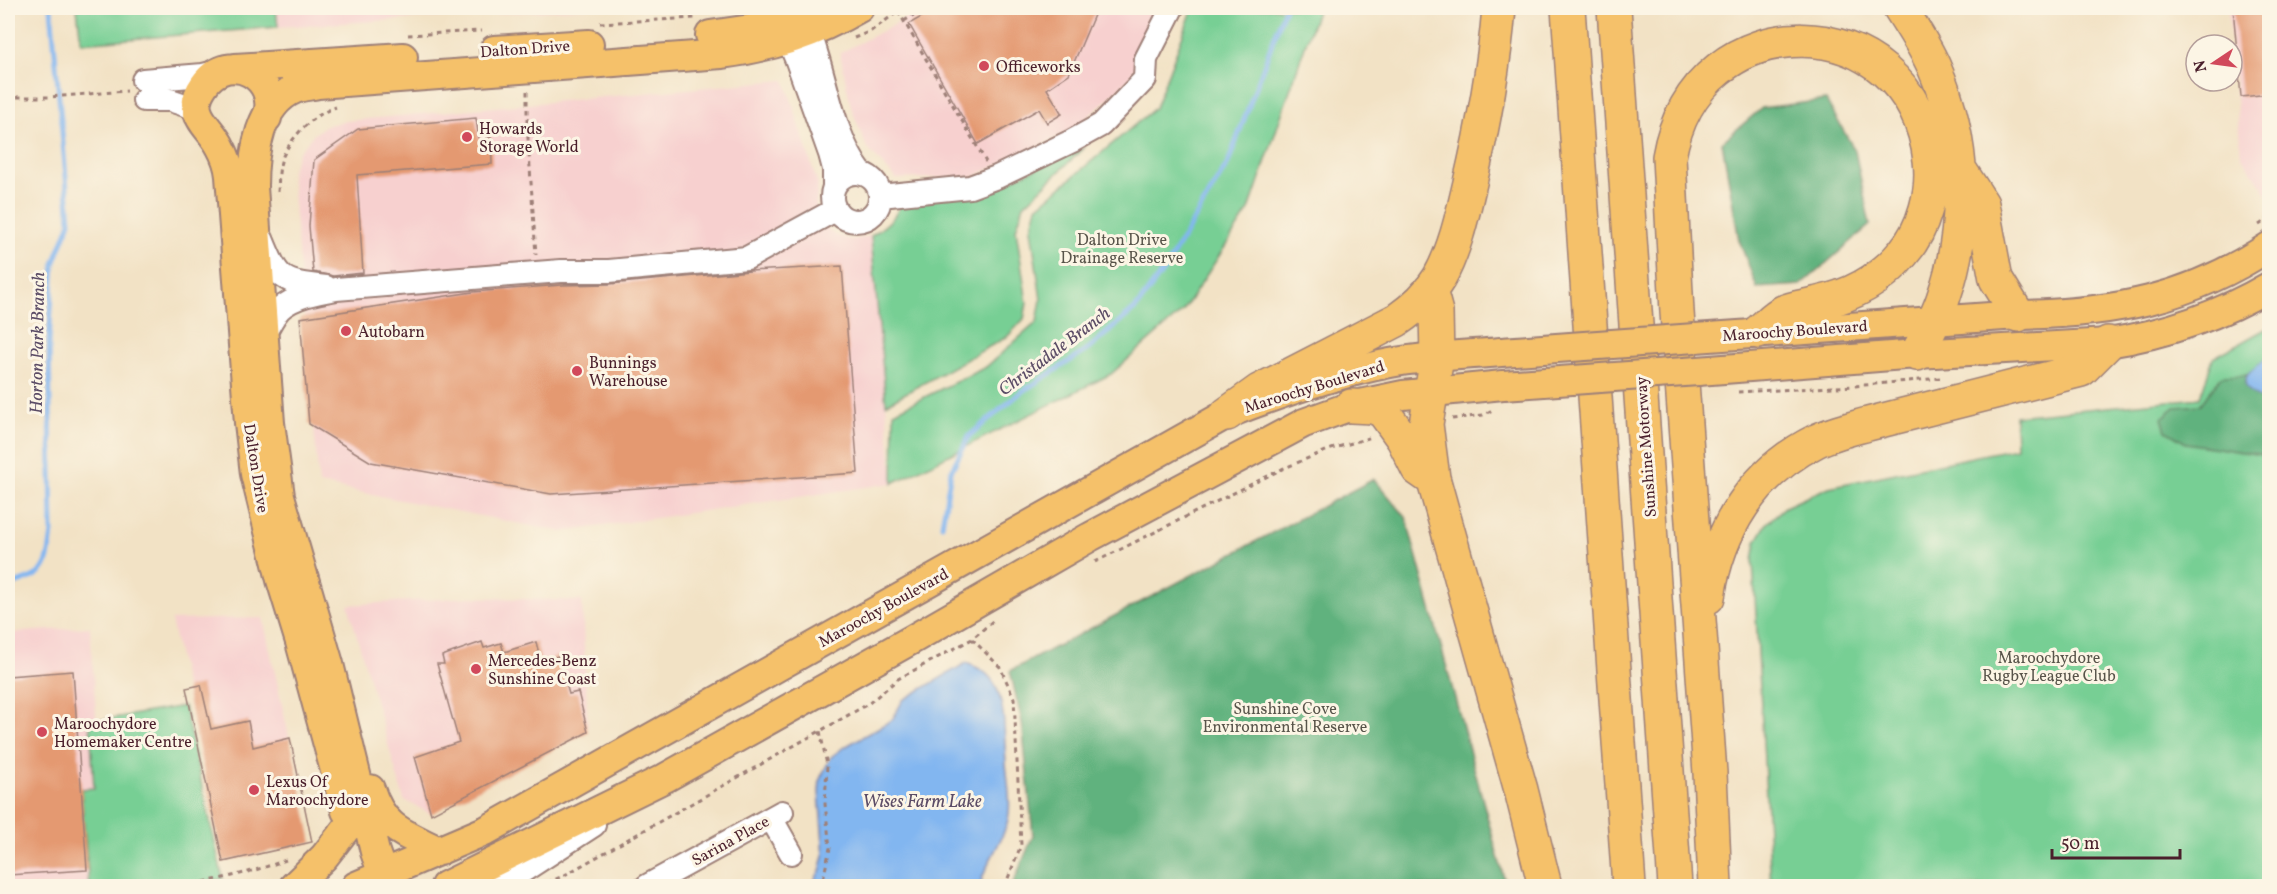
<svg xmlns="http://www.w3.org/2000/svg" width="2277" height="894" font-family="Vollkorn,serif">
<rect width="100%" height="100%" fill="#fcf5e5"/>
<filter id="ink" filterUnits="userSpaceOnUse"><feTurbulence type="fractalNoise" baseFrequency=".0167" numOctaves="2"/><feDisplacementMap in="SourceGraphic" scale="12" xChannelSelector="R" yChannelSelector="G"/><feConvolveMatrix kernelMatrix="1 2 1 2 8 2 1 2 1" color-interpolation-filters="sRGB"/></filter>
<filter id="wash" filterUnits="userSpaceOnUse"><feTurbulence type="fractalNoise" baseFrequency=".008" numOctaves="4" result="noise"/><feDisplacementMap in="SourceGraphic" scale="24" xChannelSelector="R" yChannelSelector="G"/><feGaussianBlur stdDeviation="1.35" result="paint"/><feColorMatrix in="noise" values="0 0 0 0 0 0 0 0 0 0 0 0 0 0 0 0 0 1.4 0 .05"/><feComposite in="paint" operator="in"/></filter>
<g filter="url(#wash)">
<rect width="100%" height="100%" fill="#f2e2c5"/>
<path fill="#f7d0cf" d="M276,8H591L278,27Z
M918,8H1166L1129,80L1073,130L973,177L896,179L867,148L851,107L840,53L901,21Z
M2228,8H2269V197L2241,155Z
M785,80L818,185L816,205L822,222L833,234L851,240L871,236L893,483L562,532L319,484L291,172L298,153L313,135L325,126L346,121Z
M470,597L582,601L588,732L431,814L404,800L348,605Z
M263,618L312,842L223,862L171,620Z
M90,627L108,886H8V633Z"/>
<path fill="#77cf94" stroke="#607760" stroke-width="1.5" d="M77,8H276L278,27L81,43Z
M1193,8H1318L1249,210L1183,311L1111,374L893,483L894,412L986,367L1037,322L1041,300L1031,229L1037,207L1155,108Z
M1085,147L1024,205L1016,229L1027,303L1024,319L1007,337L886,404L871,236C885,226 899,217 901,199L980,193Z
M2269,327V886H1771L1753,561L1756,542L1767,523L1785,507L1829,487L2016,448L2015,416L2200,398L2213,358Z
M184,706L223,879L168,886H89L81,789L94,788L90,722Z"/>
<path fill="#61b27e" stroke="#566854" stroke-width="1.5" d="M1826,100L1855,151L1870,225L1801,285L1757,288L1739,240L1722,142L1762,108Z
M2247,375L2245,382L2265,401L2269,402V456L2186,443L2166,431L2162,418L2175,407L2200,405L2222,376Z
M1374,479L1406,517L1506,886H1012L1033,836L1022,722L1010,671Z"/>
<path fill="#82b6f0" stroke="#666a8e" stroke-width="1.5" d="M2269,356V402C2259,399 2239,389 2247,376C2251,369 2263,362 2269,356Z
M966,663C980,668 991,674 997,689C1006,711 1004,739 1006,762C1007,779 1011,797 1009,813C1007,837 985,862 980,886H811L820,871L824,856L819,792L820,779L831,757L843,748L892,720L903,700Z"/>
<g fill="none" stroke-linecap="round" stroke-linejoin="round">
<path stroke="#82b6f0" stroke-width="5" d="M942,525L951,471L969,436L1020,393L1087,350L1136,308L1165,268L1228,163L1285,8
M8,586C46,574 47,572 52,532L49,340L54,264L70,222L51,8"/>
</g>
<g id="blocks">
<path fill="#e49971" d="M937,8H1097L1069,74L1047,89L1062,114L1047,123L1039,109L978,144L909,24Z
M2233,8H2270V94L2241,97Z
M476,118L479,140L491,137L492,164L357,175L363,273L333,276L313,272L309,226L314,160L358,129Z
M842,266L858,473L551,494L371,462L309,424L300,318L473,292L562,285L610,284L750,271Z
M482,642L484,648L501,643L504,652L536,642L541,662L558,656L569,694L578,692L588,732L431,814L415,757L459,742L437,664H444L442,656Z
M73,671L87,870L8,875V676Z
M201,685L211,729L248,721L253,747L290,738L312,842L223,862L186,688Z"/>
</g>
</g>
<g filter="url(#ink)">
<use href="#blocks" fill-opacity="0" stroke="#9e8078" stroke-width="1.5"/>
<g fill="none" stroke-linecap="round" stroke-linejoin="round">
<g stroke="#9e8078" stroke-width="26">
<path id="minor" d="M803,16C826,66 829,131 862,174
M782,25L797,61L830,154L834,169V186
M143,80L203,75L220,71
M144,100H170L197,109
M832 197a24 24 0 1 1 48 0a24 24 0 1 1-48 0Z
M880,196L970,187L997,177L1072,141L1101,125L1145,79L1146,59L1172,8
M262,239C279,281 281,282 326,287
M264,334C269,326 274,315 280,309C294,296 319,292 336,289L561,271H609L747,258L835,210
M771,818L791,853
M500,886L594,825
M647,886L782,812"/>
</g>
<g stroke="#9e8078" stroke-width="32">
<path id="major" d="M710,35L757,28L811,8
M494,50L589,44
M235,68L403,57
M267,118C281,78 230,48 204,85C184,113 209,125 220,146C225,155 229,166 230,176L249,423L255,474L281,580L300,642L346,811
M1695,338L2018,315C2114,313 2188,300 2270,246
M1698,371L1917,354L2108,343C2166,334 2219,316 2270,286
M370,789C383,829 403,833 439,851
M294,886L324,857L349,825
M356,886L487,830L1227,414C1280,393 1334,374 1390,363C1426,356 1464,355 1501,352
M387,886L375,852L329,664L280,496L270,423L253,187C253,153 259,104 295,89C302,86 311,86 318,84L722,54C772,47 815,34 859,8
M445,886L665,778L913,639L1090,537L1304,423L1351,406L1403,395L1503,385"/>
</g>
<g stroke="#9e8078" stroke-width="36">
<path id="highway" d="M1568,8L1629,886
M1614,8L1675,886
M1900,8C1912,27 1925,46 1934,67C1965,138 1969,223 1944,296C1938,316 1927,335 1917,354
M1960,170L1982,204L1996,279L2018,315
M1430,290L1436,312L1437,357L1426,424L1433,478L1521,790L1545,886
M1351,406L1373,407L1383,411L1403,439L1418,469L1428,476
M1227,414L1259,391L1397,320C1413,309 1428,296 1439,278C1454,252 1462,217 1469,187C1483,128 1494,69 1499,8
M1708,597C1718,529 1754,472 1816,441C1832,433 1850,429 1868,424L2081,370L2108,343
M1715,886L1710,773L1677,312L1669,157C1696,0 1911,2 1930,160C1934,191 1924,229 1903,253C1881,280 1851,296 1818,303C1808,306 1793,307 1783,312C1774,316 1766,326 1758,332"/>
</g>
<path stroke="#9e8078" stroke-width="3" stroke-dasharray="4.5 4.5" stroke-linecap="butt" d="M898,11L986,162
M904,21L925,8
M600,23L695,18
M408,35L482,31
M854,38L871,31L903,8
M527,91V124L536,255
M8,97H49L127,91
M278,192C279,179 278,165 284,154C295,133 313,115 336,107
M2259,225L2270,218
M1738,392L1854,386L1941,378
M1452,419L1483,415L1494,409
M1095,562L1282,469L1328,450L1372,437
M972,639L1000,667L1014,698L1021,845L1005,886
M177,886C215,881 250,873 286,860
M539,886L563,876L868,704L898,679L972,639L995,619
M819,886L824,875L830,848L825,804L827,765L820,731"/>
<use href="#minor" stroke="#fff" stroke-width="22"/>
<use href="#major" stroke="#f5c16b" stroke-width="28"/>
<use href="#highway" stroke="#f5c16b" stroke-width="33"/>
<g stroke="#9e8078" stroke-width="32" stroke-linecap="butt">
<path id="major-bridge" d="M1501,352L1695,338
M1503,385L1698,371"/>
</g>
<use href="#major-bridge" stroke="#f5c16b" stroke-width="28"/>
</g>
</g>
<g fill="#d1495b" stroke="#fcf5e5" stroke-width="2">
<circle cx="984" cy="66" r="6"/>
<circle cx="467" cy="137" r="6"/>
<circle cx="346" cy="331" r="6"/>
<circle cx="577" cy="371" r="6"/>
<circle cx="476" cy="669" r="6"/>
<circle cx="42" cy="732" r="6"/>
<circle cx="254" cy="790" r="6"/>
</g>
<g text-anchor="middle" stroke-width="6" stroke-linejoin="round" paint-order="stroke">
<g font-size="16" fill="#4a1f2b" stroke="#fcf5e5">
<text transform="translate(525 48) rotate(-4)" y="6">Dalton Drive</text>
<text transform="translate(1795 330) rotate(-4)" y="6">Maroochy Boulevard</text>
<text transform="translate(1314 386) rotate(-17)" y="6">Maroochy Boulevard</text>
<text transform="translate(1645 447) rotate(-94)" y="6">Sunshine Motorway</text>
<text transform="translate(257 468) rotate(81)" y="6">Dalton Drive</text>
<text transform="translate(883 607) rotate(-29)" y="6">Maroochy Boulevard</text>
<text transform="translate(730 840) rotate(-29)" y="6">Sarina Place</text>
</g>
<g font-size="16" fill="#4a1f2b" stroke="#fcf5e5" text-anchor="start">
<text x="996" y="72">Officeworks</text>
<text x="479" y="134">Howards<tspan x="479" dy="18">Storage World</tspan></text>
<text x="358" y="337">Autobarn</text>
<text x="589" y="368">Bunnings<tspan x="589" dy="18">Warehouse</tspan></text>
<text x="488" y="666">Mercedes-Benz<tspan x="488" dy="18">Sunshine Coast</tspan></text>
<text x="54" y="729">Maroochydore<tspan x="54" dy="18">Homemaker Centre</tspan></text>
<text x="266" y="787">Lexus Of<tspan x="266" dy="18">Maroochydore</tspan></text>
</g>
<g font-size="16" fill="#58544a" stroke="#fcf5e5">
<text x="1122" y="245">Dalton Drive<tspan x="1122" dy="18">Drainage Reserve</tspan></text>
<text x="2049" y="663">Maroochydore<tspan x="2049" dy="18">Rugby League Club</tspan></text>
<text x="1285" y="714">Sunshine Cove<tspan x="1285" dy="18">Environmental Reserve</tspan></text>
</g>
<g font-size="18" font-style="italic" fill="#5b4c66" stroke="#fcf5e5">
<text transform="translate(37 343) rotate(-89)" y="6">Horton Park Branch</text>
<text transform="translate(1054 351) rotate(-37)" y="6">Christadale Branch</text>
<text x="922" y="807">Wises Farm Lake</text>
</g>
</g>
<rect width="2277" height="894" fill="none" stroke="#fcf5e5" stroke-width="30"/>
<g transform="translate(2214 63) rotate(257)"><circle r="28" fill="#fcf5e5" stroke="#b59f9b" stroke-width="1.5"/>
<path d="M0-4.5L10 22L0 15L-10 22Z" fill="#d1495b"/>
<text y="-9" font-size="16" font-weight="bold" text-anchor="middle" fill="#4a1f2b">N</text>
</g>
<path d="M2052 849v9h128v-9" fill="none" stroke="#4a1f2b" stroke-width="3"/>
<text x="2061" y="849" font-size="18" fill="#4a1f2b" stroke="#fcf5e5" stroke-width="4.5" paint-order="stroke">50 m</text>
</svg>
